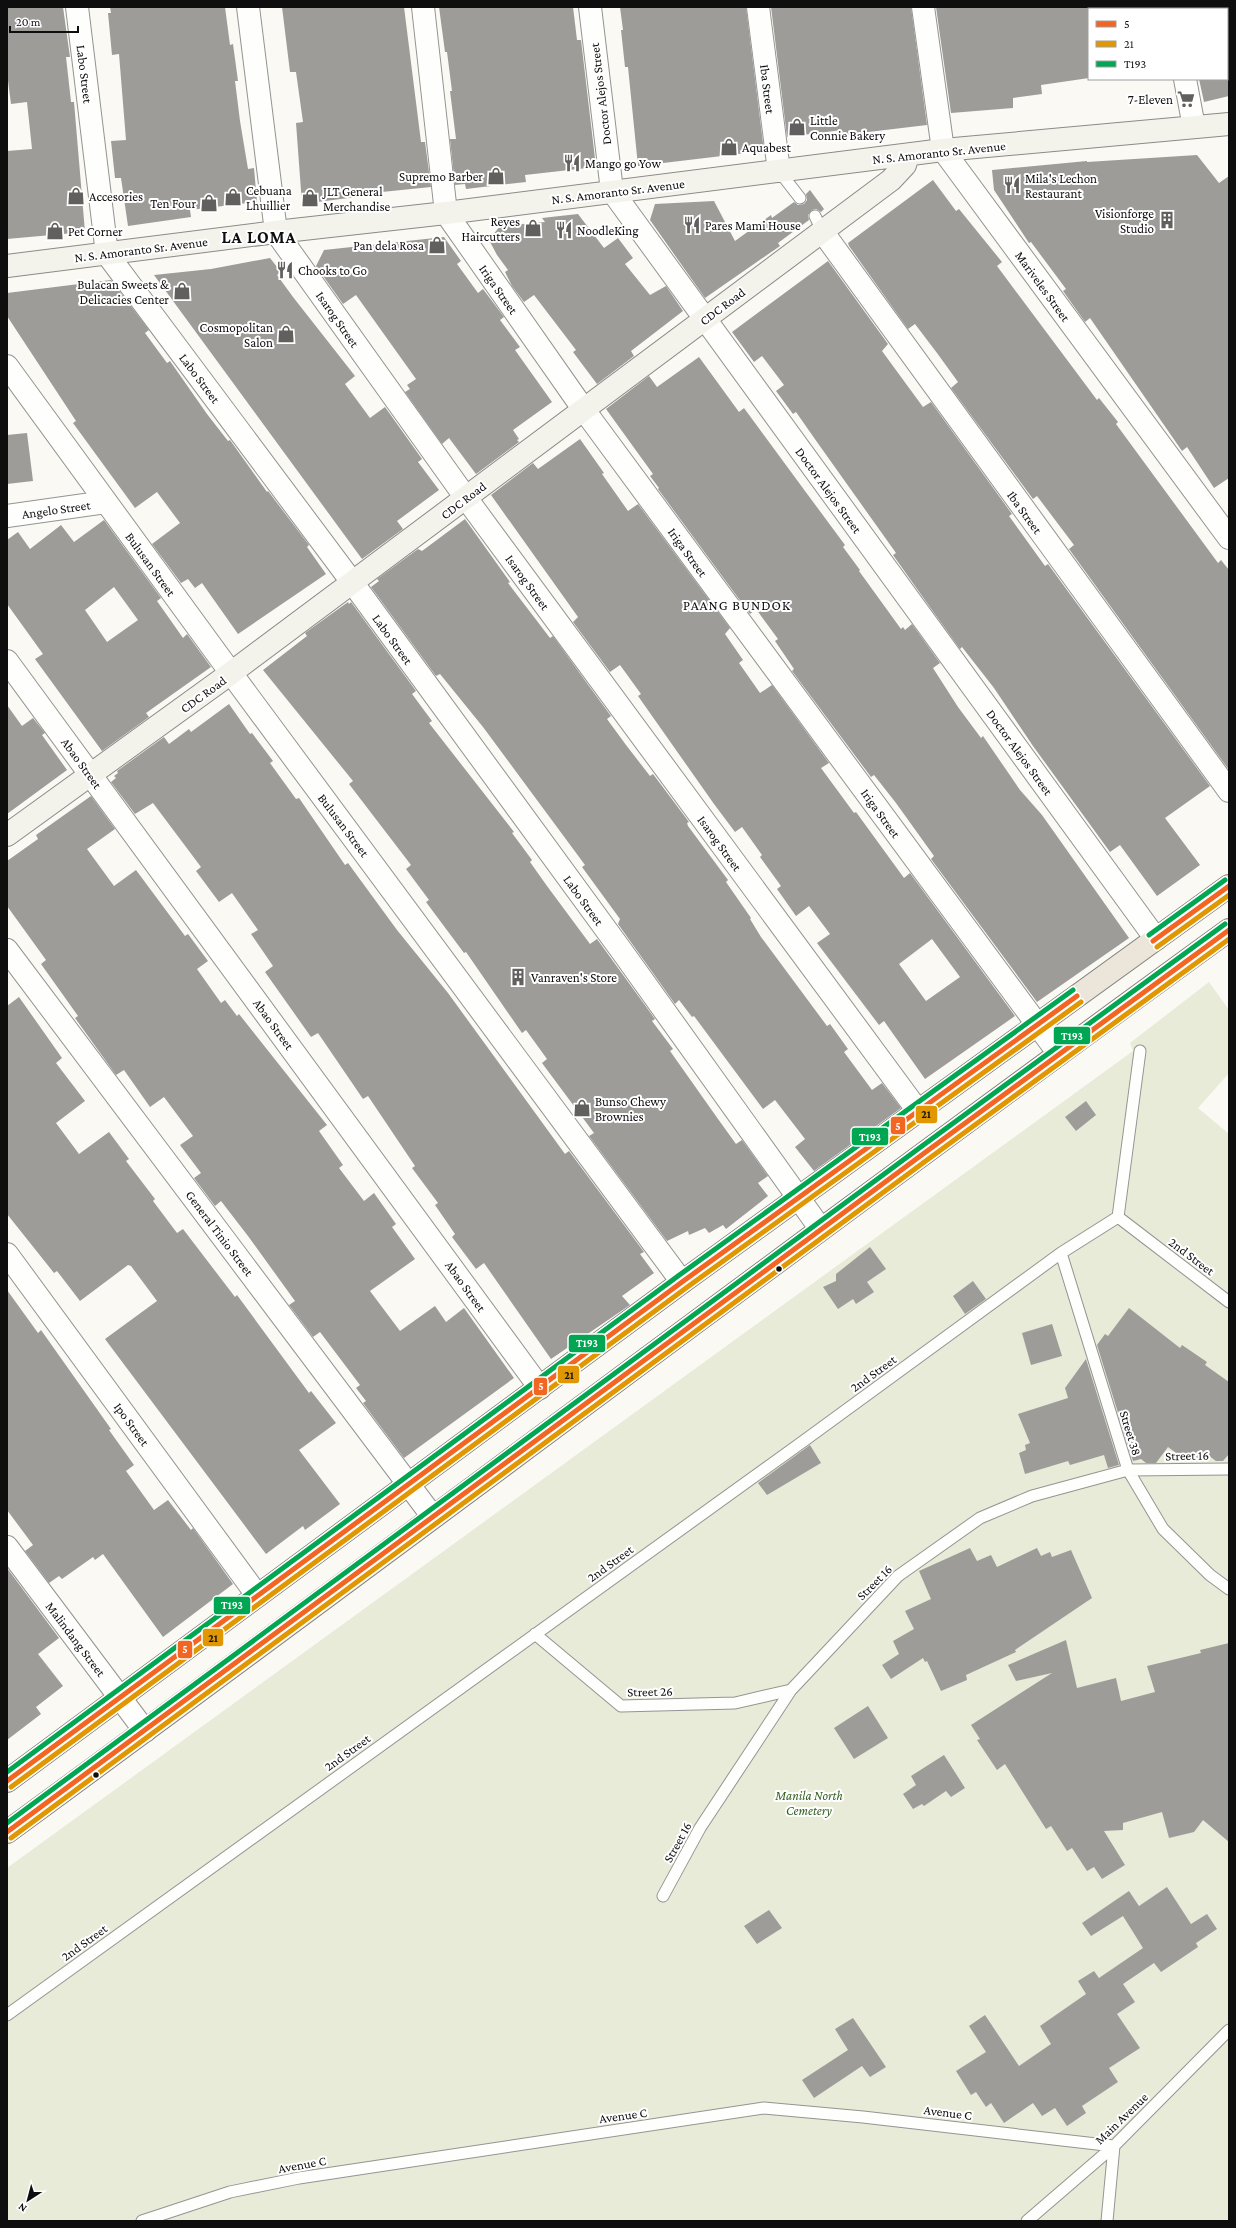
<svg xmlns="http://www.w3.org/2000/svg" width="1236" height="2228" font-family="'Crimson Pro',serif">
<rect width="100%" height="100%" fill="#faf9f4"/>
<path fill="#e7ebd8" d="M1209,982L1229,1010V1073L1198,1108L1229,1134V2221H7V1868L1133,1051L1130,1043Z"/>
<path fill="#9e9c99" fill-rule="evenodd" d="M7,7H63L70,57H66L71,102H74L85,232L7,239V151L32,149L27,102L11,104L7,73Z
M110,7H225L230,45L233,44L238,81H235L240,121L248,169L254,168L257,202L190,210L191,217L128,226L121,178H115L111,141L126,140L119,54L112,55L108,13H111Z
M282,7H404L421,142H425L431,187L372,193V195L302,204L296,123L303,122L296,72H290Z
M439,7H573L577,40H581L596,167L525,175L526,182L466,189L465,184L455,185L450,139H456L450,91H452L447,52H445Z
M620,7H746L764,151L638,166L628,67H625L621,30H623Z
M771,7H911L927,125L843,135L842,130L787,137Z
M936,7H1089V78L1041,85L1042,94L1013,98V108L951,113Z
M1199,79H1229V96L1204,102Z
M1197,155L1219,183L1229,176V478L1214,488L1187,447L1182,451L1090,318L1085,322L1068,298L1063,291L1066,289L1031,242L1029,243L994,190L992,170L1087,161V162Z
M933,180L956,211L959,209L1002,262L997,266L1097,400L1099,398L1118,422L1116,424L1218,563L1221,560L1229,570V770L1069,549L1074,545L1037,496L1033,499L951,388L958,382L937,353L915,324L908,329L849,246L848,243Z
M810,190L824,209L821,212L816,209L812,210L808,215L809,220L778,243L780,246L705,298L650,220L655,204L714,201L735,241L771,215L772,218L794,202L798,205L804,204L807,200L806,194Z
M578,214L604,248L618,238L633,258L625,264L650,295L666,286L683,311L631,351L634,356L597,384L573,352L576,350L534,295L524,302L512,286L505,272L508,270L497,255L489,240L500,226L545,222L542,218Z
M444,237L461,261L457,264L478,293L483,289L504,317L500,320L520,347L515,350L552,402L513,430L519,439L517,440L519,442L476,474L449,438L442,444L405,392L410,389L407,385L416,379L356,295L343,304L316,266L324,250Z
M270,258L281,272L277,275L293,297L355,376L345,384L370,418L385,407L422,459L418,462L439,490L397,521L403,529L362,559L154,275L211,269Z
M828,261L888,344L882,351L923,407L931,402L1012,514L1009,516L1045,566L1048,564L1210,786L1165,818L1200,865L1157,896L1120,845L1110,852L1033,746L994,688L962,647L960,649L932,610L893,555L896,553L817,442L796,412L793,414L776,391L784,385L762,356L754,362L732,332Z
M111,280L149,330L145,333L167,363L170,361L207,414L228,441L230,440L267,492L268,491L309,545L307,547L326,574L238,634L202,583L195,588L188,579L181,583L152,544L180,523L157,492L135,508L73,423L76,421L7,316V293Z
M699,357L739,412L744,408L805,491L845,545L843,547L860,570L859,571L901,629L903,627L905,630L912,624L940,663L933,668L958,707L981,738L983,736L1020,790L1042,815L1129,938L1037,1002L931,859L934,856L896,803L874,775L871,777L792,671L794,669L792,666L775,641L778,639L756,609L750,614L658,489L659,488L650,476L653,474L606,409L649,376L657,387Z
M27,433L33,481L7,484V435Z
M580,439L604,473L602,474L628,511L638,504L730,628L725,634L743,660L739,663L760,693L772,685L829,763L821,768L854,813L856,812L904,878L910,873L1015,1016L925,1079L884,1021L879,1025L817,943L830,934L809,906L796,916L777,889L781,886L760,857L762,855L742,827L735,832L714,804L638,696L641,694L620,665L610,672L573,622L578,617L491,495L533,463L538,469ZM932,939L960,977L926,1001L899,964Z
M465,519L510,582L508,583L550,638L553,636L589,686L611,716L607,719L626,745L650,776L653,774L689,822L687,823L688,826L728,880L726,882L751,918L750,919L761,937L827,1026L830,1024L848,1049L844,1052L872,1090L882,1083L901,1108L814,1171L795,1147L805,1139L775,1100L763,1109L694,1016L692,1017L679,1000L675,1004L618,924L620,919L582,867L585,865L483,727L440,674L436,676L371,587L379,581L377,579L418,549L422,551Z
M104,520L161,598L157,601L183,638L187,634L211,667L146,713L149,717L102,751L35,659L43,654L7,604V540L18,532L30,549L61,525L74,542ZM114,587L138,620L107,642L85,610Z
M348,602L349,604L351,602L416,691L412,694L432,721L429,723L514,832L512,833L532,860L530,862L547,886L590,944L597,939L655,1019L652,1021L673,1049L670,1051L718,1119L736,1144L742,1140L768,1176L758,1183L768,1196L726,1229L723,1225L709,1233L705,1228L689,1235L688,1231L667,1241L589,1136L594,1133L542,1063L547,1059L526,1030L522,1033L466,952L464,953L426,902L429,900L406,869L411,865L349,784L353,781L263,670L307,636L305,633Z
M229,704L250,734L252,733L273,761L270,763L296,799L299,798L345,865L348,863L397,930L448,993L565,1154L569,1151L644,1252L640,1254L654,1273L622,1296L630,1305L551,1359L484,1263L476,1269L452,1237L455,1234L435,1205L438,1203L412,1168L415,1166L368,1096L363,1099L318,1033L311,1037L265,972L273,966L251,934L258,930L232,893L219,902L196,871L201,867L153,803L135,814L111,782L116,778L114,776L118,773L117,771L164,737L169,744L189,729L191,732Z
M7,705L22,726L33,718L45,733L42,735L67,770L7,814Z
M91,796L115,829L87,849L114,886L136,870L185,936L188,934L208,961L197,969L221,1003L225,1000L237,1016L239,1014L327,1125L319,1131L343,1165L339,1168L364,1201L374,1193L396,1224L392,1227L415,1259L370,1291L400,1331L435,1306L446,1322L464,1308L514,1378L404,1458L363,1403L366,1401L356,1388L360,1385L320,1332L313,1337L289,1305L295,1301L248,1236L221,1201L215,1206L194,1178L201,1173L180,1145L193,1136L164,1097L150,1107L124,1070L116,1075L75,1018L78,1016L41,964L46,960L7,906V861L38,839L36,835Z
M19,997L62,1058L56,1063L85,1101L56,1123L79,1154L109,1132L129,1159L126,1161L155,1199L153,1201L177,1233L183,1229L235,1297L237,1295L309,1393L311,1391L336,1423L299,1450L340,1504L305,1530L303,1526L266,1554L105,1339L157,1301L131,1266L128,1265L80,1301L57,1271L54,1273L7,1214V1006Z
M1086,1101L1096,1115L1076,1131L1065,1117Z
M870,1247L886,1269L867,1282L874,1292L856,1304L853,1299L838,1309L823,1287L836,1281V1274Z
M973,1281L986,1299L965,1314L953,1296Z
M7,1290L38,1333L41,1330L111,1429L109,1430L134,1465L126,1471L154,1510L168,1500L191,1530L193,1528L233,1584L163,1637L103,1554L95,1560L93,1557L62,1579L59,1576L49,1583L25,1551L33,1545L7,1510Z
M1129,1308L1180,1348L1182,1345L1207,1362L1205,1365L1229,1382V1454L1223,1461H1216L1204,1452L1194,1462L1185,1455L1183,1458L1168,1447L1156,1463H1146L1141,1459L1133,1461L1097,1345L1105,1334L1108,1336Z
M1052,1324L1062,1356L1031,1365L1022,1333Z
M1086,1359L1119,1465L1108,1468L1104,1455L1070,1465L1068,1461L1025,1474L1019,1453L1026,1450L1025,1445L1030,1443L1018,1414L1068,1398L1065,1388Z
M810,1445L821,1463L767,1495L758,1483Z
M970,1548L977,1561L991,1555L997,1567L1037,1548L1041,1556L1050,1552L1052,1557L1071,1550L1092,1598L1015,1650L1016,1652L966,1675L967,1680L941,1691L927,1661L925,1662L923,1658L891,1679L882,1665L899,1654L893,1641L914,1629L905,1611L931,1599L919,1571Z
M7,1568L59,1638L38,1654L63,1686L36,1707L41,1714L7,1740Z
M1066,1640L1077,1688L1116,1678L1121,1701L1155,1692L1147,1666L1201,1653L1200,1650L1229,1643V1842L1203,1820L1194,1832L1169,1838L1162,1812L1123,1823V1830L1104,1831L1125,1865L1102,1879L1094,1867L1087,1871L1072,1848L1067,1851L1051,1826L1046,1829L1005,1764L997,1770L977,1740L980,1739L971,1725L1052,1673L1016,1681L1008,1665Z
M868,1706L888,1738L854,1759L834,1728Z
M944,1755L965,1788L951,1797L946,1791L924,1806L922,1804L913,1809L903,1794L916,1785L911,1776Z
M1167,1887L1191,1924L1207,1914L1217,1929L1196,1943L1198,1947L1161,1972L1154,1963L1123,1984L1135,2002L1117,2014L1140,2048L1109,2068L1118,2082L1082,2106L1086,2113L1067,2126L1055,2108L1042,2116L1033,2103L1004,2123L991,2103L986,2107L976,2092L971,2095L956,2071L986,2052L969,2026L985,2015L1019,2066L1051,2044L1040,2026L1086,1994L1078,1981L1094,1971L1099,1978L1143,1948L1123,1916L1091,1936L1082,1923L1129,1891L1139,1906Z
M769,1910L782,1928L757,1944L744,1926Z
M853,2018L886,2067L870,2077L862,2066L814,2098L802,2080L848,2050L835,2029Z"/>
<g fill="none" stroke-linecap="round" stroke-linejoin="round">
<g stroke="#949492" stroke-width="13">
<path id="lane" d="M779,171L800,198
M815,216L822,231
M1118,1217L1140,1051
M1118,1217L1229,1302
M1061,1253L1128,1470L1163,1529L1210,1575L1229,1589
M535,1634L621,1706L735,1703L791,1690
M663,1896L700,1828L791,1690L898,1576L980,1518L1032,1496L1128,1470L1229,1469
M7,2015L805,1440L1061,1253L1118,1217
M142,2221L230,2192L299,2178L764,2108L863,2117L1114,2146L1107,2221
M1027,2221L1114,2146L1229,2030"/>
</g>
<g stroke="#949492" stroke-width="24">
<path id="street" d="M77,7L107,254L352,582L621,950L820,1228
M248,7L276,232L466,498L918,1111
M423,7L446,213L584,410L1059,1054
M590,7L612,191L1156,939
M758,7L779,171
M923,7L943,150L1229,538
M1172,7V9
M1185,79L1194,127
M822,231L1229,791
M7,366L231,673L682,1282
M7,516L106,502
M7,661L540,1388
M7,950L433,1517
M7,1254L257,1595
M7,1547L145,1731"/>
</g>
<g stroke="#8b8a88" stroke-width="24">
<path id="secondary" d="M7,266L276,232L446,213L943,150L1229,124
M7,835L231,673L891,180L905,165L908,155"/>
</g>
<g stroke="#82817f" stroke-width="24">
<path id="primary" d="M7,1781L682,1282L1229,886
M7,1832C416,1533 819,1227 1229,930"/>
</g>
<use href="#lane" stroke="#fefefd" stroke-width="11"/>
<use href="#street" stroke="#fefefd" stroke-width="22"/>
<use href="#secondary" stroke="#f4f3eb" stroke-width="22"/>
<use href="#primary" stroke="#ebe5da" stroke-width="22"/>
<g stroke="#fff" stroke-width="8">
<path id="bus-1" d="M1153,941L1229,886
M7,1781L682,1282L1077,996
M7,1832L923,1154L1229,930"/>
</g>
<g stroke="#fff" stroke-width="8">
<path id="bus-2" d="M1157,947L1229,895
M11,1787L686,1288L1081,1002
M11,1838L927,1160L1229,939"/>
</g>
<g stroke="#fff" stroke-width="8">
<path id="bus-3" d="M1149,935L1225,880
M7,1772L678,1276L1073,990
M7,1823L918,1149L1225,924"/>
</g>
<use href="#bus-1" stroke="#f26522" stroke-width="5"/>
<use href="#bus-2" stroke="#e09701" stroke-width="5"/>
<use href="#bus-3" stroke="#00a651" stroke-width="5"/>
</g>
<defs>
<g id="supermarket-bare" transform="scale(1.38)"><path d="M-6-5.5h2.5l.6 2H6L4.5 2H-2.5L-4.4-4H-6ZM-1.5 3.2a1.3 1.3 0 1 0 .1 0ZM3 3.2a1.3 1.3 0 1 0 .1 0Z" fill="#61605e" stroke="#fff" stroke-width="2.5" paint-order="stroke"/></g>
<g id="shop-bare" transform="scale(1.38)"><path d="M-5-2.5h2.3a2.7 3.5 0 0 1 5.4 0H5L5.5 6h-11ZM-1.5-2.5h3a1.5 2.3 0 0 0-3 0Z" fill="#61605e" stroke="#fff" stroke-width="2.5" paint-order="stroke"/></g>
<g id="restaurant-bare" transform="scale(1.38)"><path d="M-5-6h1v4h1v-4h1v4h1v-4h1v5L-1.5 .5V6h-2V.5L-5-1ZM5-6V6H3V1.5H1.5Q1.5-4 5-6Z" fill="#61605e" stroke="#fff" stroke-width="2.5" paint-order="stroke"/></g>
<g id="building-bare" transform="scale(1.38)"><path d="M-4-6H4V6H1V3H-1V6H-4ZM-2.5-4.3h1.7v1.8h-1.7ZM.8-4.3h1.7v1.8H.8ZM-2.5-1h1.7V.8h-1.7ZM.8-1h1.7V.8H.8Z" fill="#61605e" stroke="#fff" stroke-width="2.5" paint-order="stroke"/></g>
</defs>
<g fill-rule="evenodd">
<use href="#supermarket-bare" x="1186" y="99"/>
<use href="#shop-bare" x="797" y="127"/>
<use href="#shop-bare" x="729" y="147"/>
<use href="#restaurant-bare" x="572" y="163"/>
<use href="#shop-bare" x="496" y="176"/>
<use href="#restaurant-bare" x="1012" y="185"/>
<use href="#shop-bare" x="76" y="196"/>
<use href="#shop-bare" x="233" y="197"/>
<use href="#shop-bare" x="310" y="198"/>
<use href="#shop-bare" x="209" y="203"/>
<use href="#building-bare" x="1167" y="220"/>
<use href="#restaurant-bare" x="692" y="225"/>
<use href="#shop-bare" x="533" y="228"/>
<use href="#restaurant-bare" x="564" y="230"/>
<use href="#shop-bare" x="55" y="231"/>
<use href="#shop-bare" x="437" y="245"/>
<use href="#restaurant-bare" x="285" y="270"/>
<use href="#shop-bare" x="182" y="291"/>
<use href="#shop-bare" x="286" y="334"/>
<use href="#building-bare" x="518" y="977"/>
<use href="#shop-bare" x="582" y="1108"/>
</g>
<g fill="#0e0e0e" stroke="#fff" stroke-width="1.5">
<circle cx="779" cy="1269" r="3.5"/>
<circle cx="96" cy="1775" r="3.5"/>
</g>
<g text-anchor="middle" stroke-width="4" stroke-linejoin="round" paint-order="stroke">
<g font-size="13" fill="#0e0e0e" stroke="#fff">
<text transform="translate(85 74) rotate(83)" y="5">Labo Street</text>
<text transform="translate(768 89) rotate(83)" y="5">Iba Street</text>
<text transform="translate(600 94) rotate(-97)" y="5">Doctor Alejos Street</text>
<text transform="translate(939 152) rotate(-6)" y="5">N. S. Amoranto Sr. Avenue</text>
<text transform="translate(618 191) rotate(-7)" y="5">N. S. Amoranto Sr. Avenue</text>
<text transform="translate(141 249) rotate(-7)" y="5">N. S. Amoranto Sr. Avenue</text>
<text transform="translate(1043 286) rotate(54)" y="5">Mariveles Street</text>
<text transform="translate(499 289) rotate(55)" y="5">Iriga Street</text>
<text transform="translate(722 306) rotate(-37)" y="5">CDC Road</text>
<text transform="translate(338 319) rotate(55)" y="5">Isarog Street</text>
<text transform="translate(200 378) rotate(53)" y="5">Labo Street</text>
<text transform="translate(829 490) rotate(54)" y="5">Doctor Alejos Street</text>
<text transform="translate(463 500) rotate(-37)" y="5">CDC Road</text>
<text transform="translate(56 509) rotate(-8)" y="5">Angelo Street</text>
<text transform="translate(1025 512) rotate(54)" y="5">Iba Street</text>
<text transform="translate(688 552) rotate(54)" y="5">Iriga Street</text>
<text transform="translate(151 564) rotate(54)" y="5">Bulusan Street</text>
<text transform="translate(528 582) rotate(54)" y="5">Isarog Street</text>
<text transform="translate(393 639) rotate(54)" y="5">Labo Street</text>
<text transform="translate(203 694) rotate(-36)" y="5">CDC Road</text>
<text transform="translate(1020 752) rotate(54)" y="5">Doctor Alejos Street</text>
<text transform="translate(82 763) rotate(54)" y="5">Abao Street</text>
<text transform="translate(881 813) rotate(54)" y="5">Iriga Street</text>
<text transform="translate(344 825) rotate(53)" y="5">Bulusan Street</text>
<text transform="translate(720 843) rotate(54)" y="5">Isarog Street</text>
<text transform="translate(584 900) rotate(54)" y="5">Labo Street</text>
<text transform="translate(274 1024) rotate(54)" y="5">Abao Street</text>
<text transform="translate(220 1233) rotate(53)" y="5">General Tinio Street</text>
<text transform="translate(1192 1256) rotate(37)" y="5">2nd Street</text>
<text transform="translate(466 1286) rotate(54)" y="5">Abao Street</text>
<text transform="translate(873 1373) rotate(-36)" y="5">2nd Street</text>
<text transform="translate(132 1424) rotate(54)" y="5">Ipo Street</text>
<text transform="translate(1131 1433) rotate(73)" y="5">Street 38</text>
<text transform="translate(1187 1455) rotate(-1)" y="5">Street 16</text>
<text transform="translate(610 1563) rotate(-36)" y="5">2nd Street</text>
<text transform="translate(874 1582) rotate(-45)" y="5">Street 16</text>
<text transform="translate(76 1639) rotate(53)" y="5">Malindang Street</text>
<text transform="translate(650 1691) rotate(-1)" y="5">Street 26</text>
<text transform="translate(347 1752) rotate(-36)" y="5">2nd Street</text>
<text transform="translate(677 1842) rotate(-61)" y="5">Street 16</text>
<text transform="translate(84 1942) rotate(-36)" y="5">2nd Street</text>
<text transform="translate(948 2112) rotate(7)" y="5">Avenue C</text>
<text transform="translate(623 2115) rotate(-8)" y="5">Avenue C</text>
<text transform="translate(1121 2118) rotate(-44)" y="5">Main Avenue</text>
<text transform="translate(302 2164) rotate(-10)" y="5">Avenue C</text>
</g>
<g font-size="13" fill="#0e0e0e" stroke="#fff" text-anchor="start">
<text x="1173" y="104" text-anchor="end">7-Eleven</text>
<text x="810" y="125">Little<tspan x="810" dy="15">Connie Bakery</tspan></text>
<text x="742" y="152">Aquabest</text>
<text x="585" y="168">Mango go Yow</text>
<text x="483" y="181" text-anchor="end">Supremo Barber</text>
<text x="1025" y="183">Mila's Lechon<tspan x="1025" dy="15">Restaurant</tspan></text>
<text x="246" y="195">Cebuana<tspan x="246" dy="15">Lhuillier</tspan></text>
<text x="323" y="196">JLT General<tspan x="323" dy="15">Merchandise</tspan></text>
<text x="89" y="201">Accesories</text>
<text x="196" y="208" text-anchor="end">Ten Four</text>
<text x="1154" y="218" text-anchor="end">Visionforge<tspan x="1154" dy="15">Studio</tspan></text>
<text x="520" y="226" text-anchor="end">Reyes<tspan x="520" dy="15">Haircutters</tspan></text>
<text x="705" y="230">Pares Mami House</text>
<text x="577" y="235">NoodleKing</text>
<text x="68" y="236">Pet Corner</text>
<text x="424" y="250" text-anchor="end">Pan dela Rosa</text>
<text x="298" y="275">Chooks to Go</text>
<text x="169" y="289" text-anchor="end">Bulacan Sweets &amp;<tspan x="169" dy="15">Delicacies Center</tspan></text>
<text x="273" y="332" text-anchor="end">Cosmopolitan<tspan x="273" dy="15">Salon</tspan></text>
<text x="531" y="982">Vanraven's Store</text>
<text x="595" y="1106">Bunso Chewy<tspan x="595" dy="15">Brownies</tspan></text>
</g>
<g font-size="13" font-style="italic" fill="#336222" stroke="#fff">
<text x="809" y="1800">Manila North<tspan x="809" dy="15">Cemetery</tspan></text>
</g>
<g font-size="14" letter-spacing="1" fill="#0e0e0e" stroke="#fff">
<text x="737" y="610">PAANG BUNDOK</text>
</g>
<g font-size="17" font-weight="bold" letter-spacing="1" fill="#0e0e0e" stroke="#fff">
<text x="259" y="243">LA LOMA</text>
</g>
</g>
<g stroke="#fff" stroke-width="1.5">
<rect x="1053" y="1026" width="38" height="19" rx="4" fill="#00a651"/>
<rect x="915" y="1105" width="23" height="19" rx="4" fill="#e09701"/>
<rect x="890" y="1116" width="16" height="19" rx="4" fill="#f26522"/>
<rect x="851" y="1127" width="38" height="19" rx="4" fill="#00a651"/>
<rect x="568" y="1334" width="38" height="19" rx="4" fill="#00a651"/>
<rect x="557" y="1365" width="23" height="19" rx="4" fill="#e09701"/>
<rect x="533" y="1377" width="15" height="19" rx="4" fill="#f26522"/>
<rect x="213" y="1596" width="38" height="19" rx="4" fill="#00a651"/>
<rect x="202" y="1628" width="22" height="19" rx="4" fill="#e09701"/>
<rect x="177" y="1640" width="16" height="19" rx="4" fill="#f26522"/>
</g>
<g font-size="11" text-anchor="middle" font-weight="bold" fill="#fff">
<text x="1072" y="1040">T193</text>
<text x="898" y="1130">5</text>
<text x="870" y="1141">T193</text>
<text x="587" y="1347">T193</text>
<text x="541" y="1390">5</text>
<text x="232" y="1609">T193</text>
<text x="185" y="1653">5</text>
</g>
<g font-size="11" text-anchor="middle" font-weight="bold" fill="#111">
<text x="926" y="1118">21</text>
<text x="569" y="1379">21</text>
<text x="213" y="1642">21</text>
</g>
<rect width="1236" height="2228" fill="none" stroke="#0e0e0e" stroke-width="16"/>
<rect x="1088" y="8" width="140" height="72" fill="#ffffff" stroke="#9f9f9f"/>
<rect x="1096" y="21" width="20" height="6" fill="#f26522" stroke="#9f9f9f"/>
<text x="1124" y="28" font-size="12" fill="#0e0e0e">5</text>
<rect x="1096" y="41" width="20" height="6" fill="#e09701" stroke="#9f9f9f"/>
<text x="1124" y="48" font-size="12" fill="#0e0e0e">21</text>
<rect x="1096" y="61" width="20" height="6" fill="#00a651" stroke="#9f9f9f"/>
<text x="1124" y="68" font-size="12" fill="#0e0e0e">T193</text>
<g transform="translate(28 2200) rotate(216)" stroke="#ffffff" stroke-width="3" paint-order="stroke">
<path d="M0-3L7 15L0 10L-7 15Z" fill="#0e0e0e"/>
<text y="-6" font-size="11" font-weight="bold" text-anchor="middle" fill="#0e0e0e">N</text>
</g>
<path d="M10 26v6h68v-6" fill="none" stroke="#0e0e0e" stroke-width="2"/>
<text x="16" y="26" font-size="12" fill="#0e0e0e" stroke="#ffffff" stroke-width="3" paint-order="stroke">20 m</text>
</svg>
